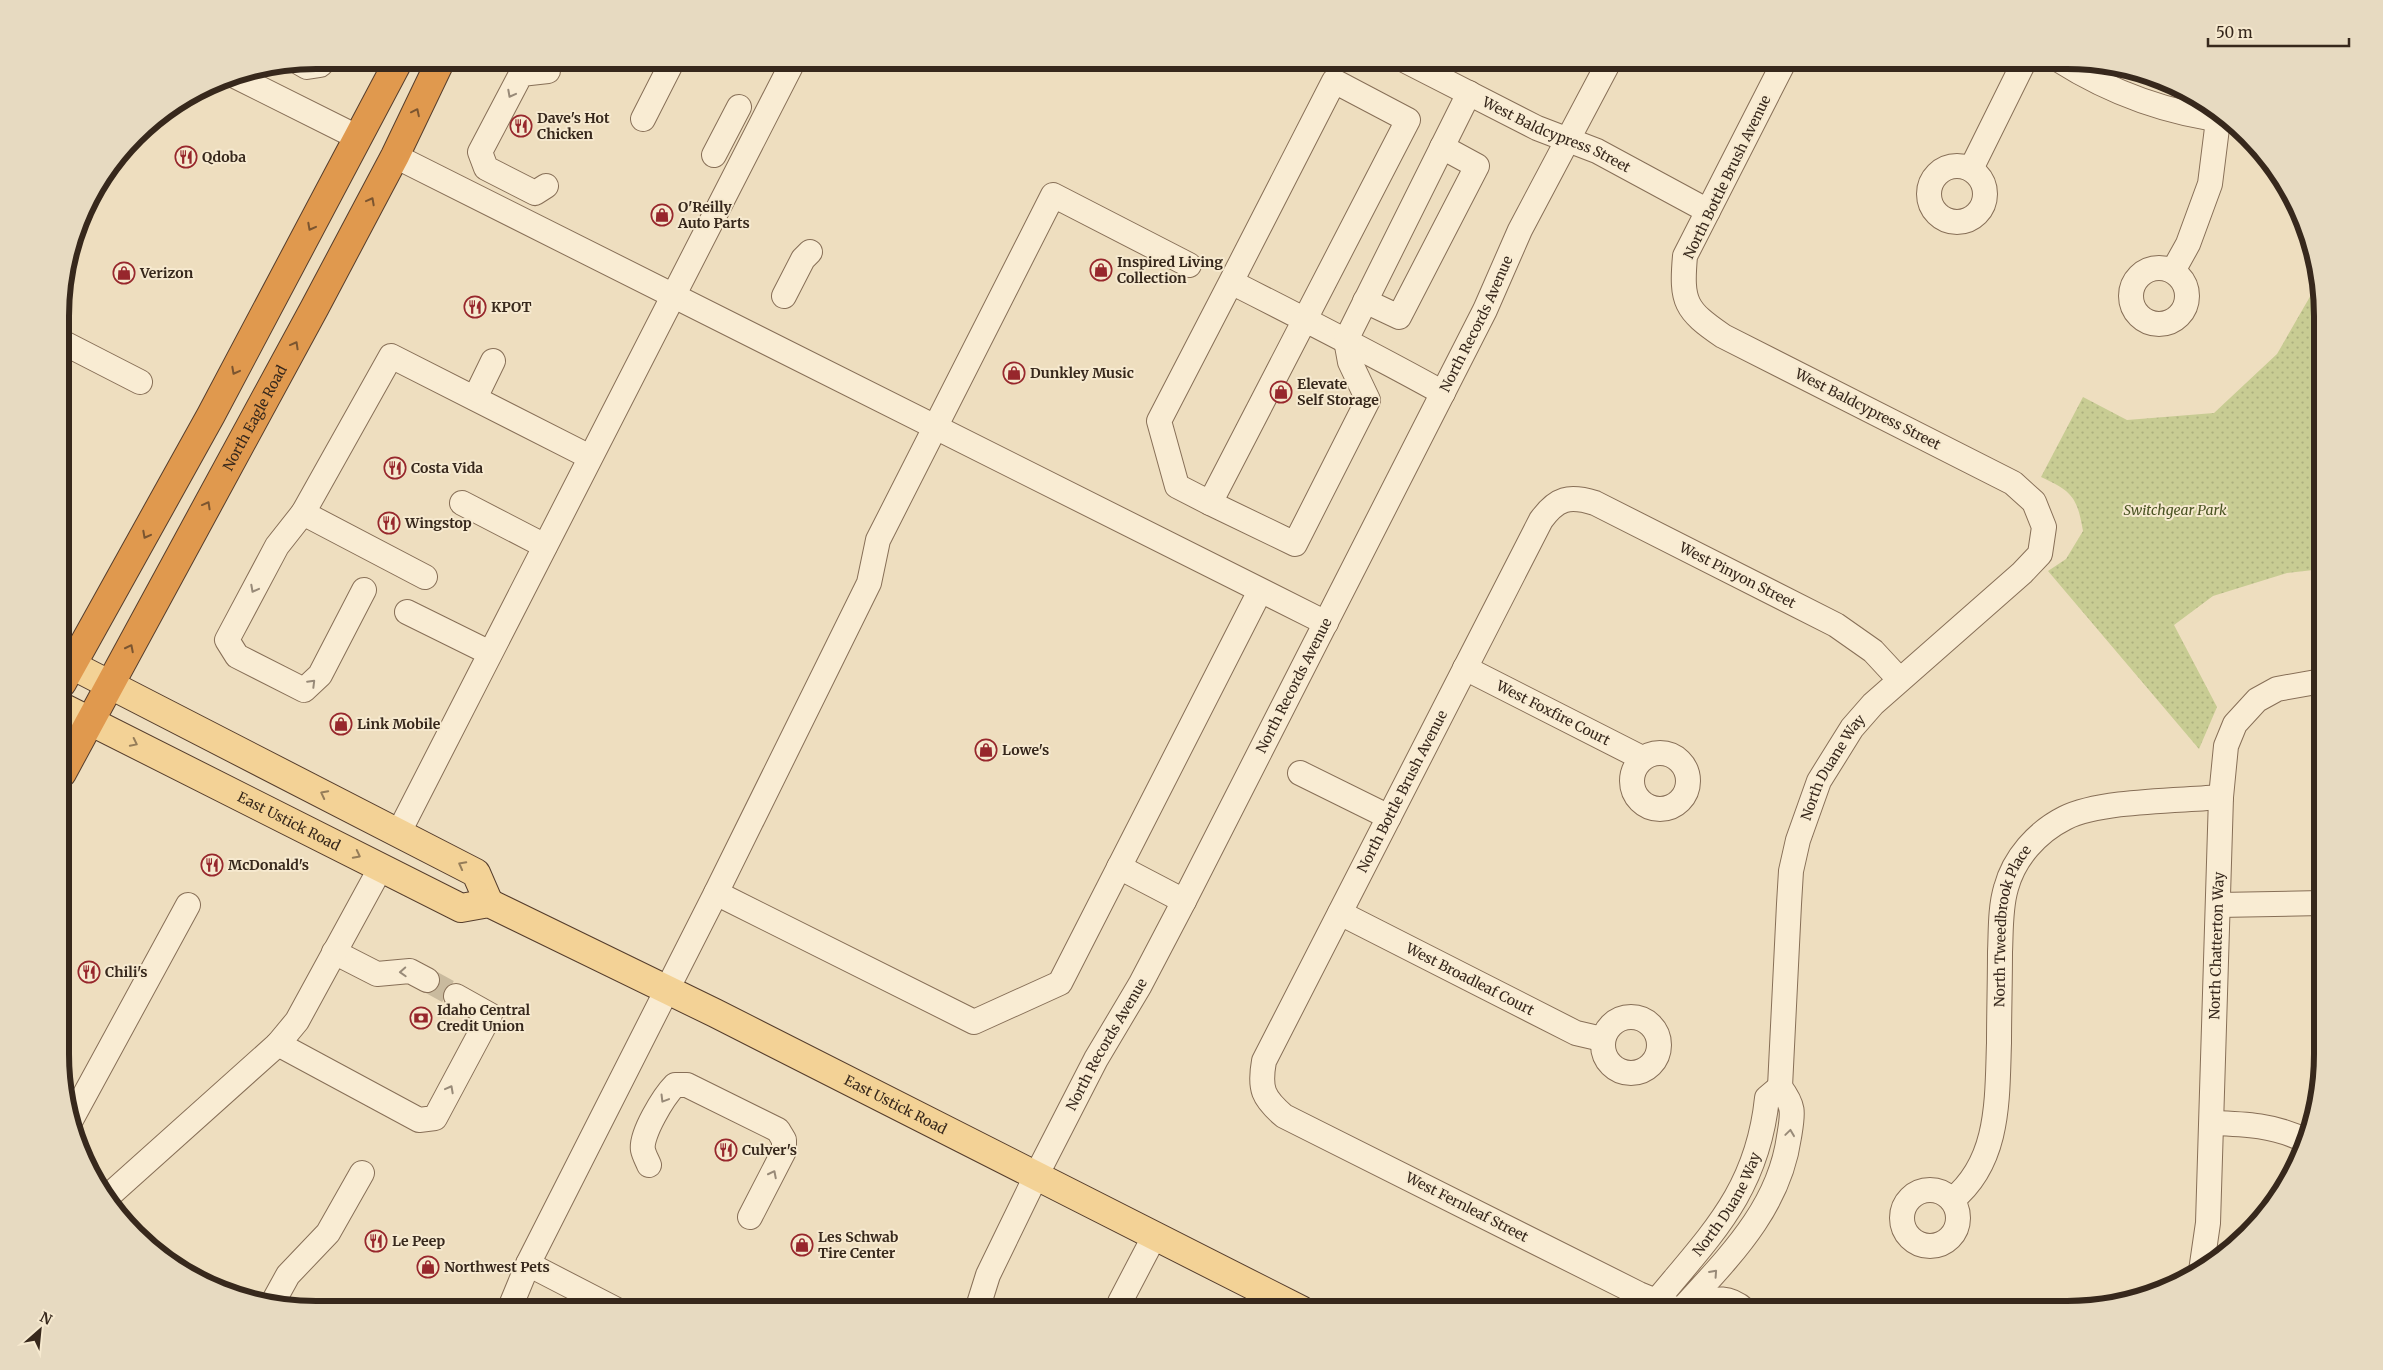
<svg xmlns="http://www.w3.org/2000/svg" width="2383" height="1370" font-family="Merriweather,serif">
<defs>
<pattern id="park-dots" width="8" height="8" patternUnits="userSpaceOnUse" patternTransform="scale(1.25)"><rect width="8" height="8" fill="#c8cc93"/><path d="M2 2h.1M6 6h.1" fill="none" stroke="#acaf7e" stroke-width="1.8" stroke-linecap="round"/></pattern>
</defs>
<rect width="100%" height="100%" fill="#eedebf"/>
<path fill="url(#park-dots)" d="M2319,281L2322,298V569L2287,573L2213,596L2174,625L2217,707L2199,749L2048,571L2066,559L2083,531C2077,497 2073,492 2041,477L2083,397L2127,420L2214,413L2277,354Z"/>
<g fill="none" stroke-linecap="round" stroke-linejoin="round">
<path stroke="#c9ba9e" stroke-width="24" stroke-dasharray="24 12" stroke-linecap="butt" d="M427,980L456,996"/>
<g stroke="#876f57" stroke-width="26">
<g id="minor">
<path id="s1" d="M1404,60L1537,128L1597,151L1708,211"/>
<path d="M2059,60C2111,93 2170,114 2231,121"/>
<path d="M300,63L307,67L320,65L325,60"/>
<path d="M235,76L359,138"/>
<path d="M643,119L673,60"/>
<path d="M714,155L739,107"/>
<path d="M395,156L1326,623"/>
<circle cx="1957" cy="194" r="28"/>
<path d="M1971,169L2025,60"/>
<path d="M546,186L535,193L486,168L480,152L521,74L548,71"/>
<circle cx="2159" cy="296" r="28"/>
<path d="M2173,271L2188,244L2210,184L2218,120"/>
<path d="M1231,282L1159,421L1177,486L1210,503L1408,120L1334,81L1231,282C1302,318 1373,354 1443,393"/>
<path d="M784,296L803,259L810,252"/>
<path d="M1365,301L1399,317L1477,166L1442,147"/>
<path d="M62,342L140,382"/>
<path d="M475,398L493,361"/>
<path d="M462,503L545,546"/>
<path d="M1210,503L1295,544L1368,400L1350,362L1346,340L1469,93"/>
<path d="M303,513L277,546L227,640L237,656L304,690L320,675L364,590"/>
<path d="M425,577L303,513L391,356L590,457"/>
<path d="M407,612L490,653"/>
<path id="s2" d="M1465,668L1642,758"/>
<circle cx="1660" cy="781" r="28"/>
<path d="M1300,773L1389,817"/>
<path d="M399,832L794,60"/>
<path d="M1119,867L1184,901"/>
<path d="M716,893L974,1022L1060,983L1260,591"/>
<path d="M2218,905L2322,903"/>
<path id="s3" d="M1340,913L1576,1033L1602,1039"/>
<path d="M334,952L377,974L410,971L427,980"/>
<circle cx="1631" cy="1045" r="28"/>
<path d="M278,1044L419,1120L435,1118L490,1015L456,996"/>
<path id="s4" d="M1780,1087L1789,904L1791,871L1798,840L1819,781L1852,728L1873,704L2022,573L2040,554L2044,527L2034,502L2013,483L1723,336C1685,310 1681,302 1685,256L1785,60"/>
<path d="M71,1120L188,905"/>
<path d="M2212,1123C2245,1124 2275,1125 2306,1141"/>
<path d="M649,1165C647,1160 644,1155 643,1150C640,1135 664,1096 675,1085H687L778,1130L784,1140V1151L750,1217"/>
<circle cx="1930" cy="1218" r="28"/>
<path d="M105,1199L278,1044L297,1021L381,867"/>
<path id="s5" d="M1952,1200C2000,1161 1997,1099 1999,1043C1999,1013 2000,982 2000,952C2001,931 2000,908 2006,888C2014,858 2037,832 2065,818C2101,800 2179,801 2221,797"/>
<path d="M528,1264L617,1310"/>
<path id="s6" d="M2201,1271L2208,1223L2221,797L2226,746L2235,724L2257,700L2277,689L2322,681"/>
<path d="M1120,1302L1155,1235"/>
<path d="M272,1304L288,1275L328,1233L362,1173"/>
<path d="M509,1310L528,1264L716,893L869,583L878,540L1053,195L1189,265"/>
<path id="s7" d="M977,1310L988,1275L1037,1174L1096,1059L1140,985L1184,901L1485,310L1520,230L1610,60"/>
<path id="s8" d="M1649,1310C1707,1238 1757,1195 1767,1098L1780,1087C1795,1107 1793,1113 1789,1137C1779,1209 1728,1258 1681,1310"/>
<path id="s9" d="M1678,1310L1639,1294L1284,1116C1263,1098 1259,1089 1264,1061L1541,520C1557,498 1569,495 1595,503L1836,625L1873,651L1899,679"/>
<path d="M1701,1310C1714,1294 1731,1298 1745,1310"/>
</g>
</g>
<g stroke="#553d2c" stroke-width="30">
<g id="major">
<path d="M62,660L476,873L489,903"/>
<path id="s10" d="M62,707L461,908L489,903L715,1013L1301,1310"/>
</g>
</g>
<g stroke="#553d2c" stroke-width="30">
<g id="highway">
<path d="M62,683L211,415L399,60"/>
<path id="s11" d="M62,773L315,307L395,156L441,60"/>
</g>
</g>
<use href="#minor" stroke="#f9ecd3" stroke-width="24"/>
<use href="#major" stroke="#f3d296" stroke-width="28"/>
<use href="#highway" stroke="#e0994e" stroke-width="28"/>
</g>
<defs><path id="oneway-chevron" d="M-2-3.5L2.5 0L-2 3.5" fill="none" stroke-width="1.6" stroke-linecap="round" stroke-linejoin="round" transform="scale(1.25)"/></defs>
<g stroke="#988a78">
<use href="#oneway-chevron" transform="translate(511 94) rotate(118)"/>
<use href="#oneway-chevron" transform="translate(254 589) rotate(118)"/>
<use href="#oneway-chevron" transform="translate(312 683) rotate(-45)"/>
<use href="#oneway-chevron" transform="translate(403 972) rotate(177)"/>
<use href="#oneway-chevron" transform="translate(450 1089) rotate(-62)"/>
<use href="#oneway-chevron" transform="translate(664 1099) rotate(121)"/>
<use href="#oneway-chevron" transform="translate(1790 1133) rotate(-82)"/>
<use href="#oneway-chevron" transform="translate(773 1174) rotate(-63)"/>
<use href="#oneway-chevron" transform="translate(1714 1273) rotate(-48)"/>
</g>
<g stroke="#7b5530">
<use href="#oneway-chevron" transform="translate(416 112) rotate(-64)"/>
<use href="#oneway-chevron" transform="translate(371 201) rotate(-62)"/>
<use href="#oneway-chevron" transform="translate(311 227) rotate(118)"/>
<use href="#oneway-chevron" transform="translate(295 345) rotate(-61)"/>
<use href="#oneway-chevron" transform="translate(235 371) rotate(118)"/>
<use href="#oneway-chevron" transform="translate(207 505) rotate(-61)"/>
<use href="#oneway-chevron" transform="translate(146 535) rotate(118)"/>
<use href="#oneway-chevron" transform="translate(130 648) rotate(-63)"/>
</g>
<g stroke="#957d59">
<use href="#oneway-chevron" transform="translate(134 743) rotate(26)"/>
<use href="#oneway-chevron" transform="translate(324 794) rotate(-153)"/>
<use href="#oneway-chevron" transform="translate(357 855) rotate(27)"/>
<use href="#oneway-chevron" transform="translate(462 865) rotate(-152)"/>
</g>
<defs>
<g id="restaurant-ring" transform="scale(1.125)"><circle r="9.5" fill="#f6e9cf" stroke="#97272c" stroke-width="1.5"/><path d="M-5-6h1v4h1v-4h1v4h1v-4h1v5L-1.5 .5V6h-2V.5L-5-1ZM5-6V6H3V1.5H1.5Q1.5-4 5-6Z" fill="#97272c"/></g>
<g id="shop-ring" transform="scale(1.125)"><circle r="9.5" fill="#f6e9cf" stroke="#97272c" stroke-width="1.5"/><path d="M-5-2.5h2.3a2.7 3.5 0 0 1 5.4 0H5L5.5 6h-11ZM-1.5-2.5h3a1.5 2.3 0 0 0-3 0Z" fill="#97272c"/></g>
<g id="bank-ring" transform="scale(1.125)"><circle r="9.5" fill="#f6e9cf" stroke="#97272c" stroke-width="1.5"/><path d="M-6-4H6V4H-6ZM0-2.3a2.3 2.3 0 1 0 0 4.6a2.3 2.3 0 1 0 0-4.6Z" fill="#97272c"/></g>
</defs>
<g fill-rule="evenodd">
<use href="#restaurant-ring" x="521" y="126"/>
<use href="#restaurant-ring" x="186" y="157"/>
<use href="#shop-ring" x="662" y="215"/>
<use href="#shop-ring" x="1101" y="270"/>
<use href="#shop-ring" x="124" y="273"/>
<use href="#restaurant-ring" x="475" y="307"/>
<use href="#shop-ring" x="1014" y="373"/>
<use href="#shop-ring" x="1281" y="392"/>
<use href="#restaurant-ring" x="395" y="468"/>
<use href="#restaurant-ring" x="389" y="523"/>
<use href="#shop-ring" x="341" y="724"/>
<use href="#shop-ring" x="986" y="750"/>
<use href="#restaurant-ring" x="212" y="865"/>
<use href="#restaurant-ring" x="89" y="972"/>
<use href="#bank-ring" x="421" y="1018"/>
<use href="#restaurant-ring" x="726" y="1150"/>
<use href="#restaurant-ring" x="376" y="1241"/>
<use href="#shop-ring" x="802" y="1245"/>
<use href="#shop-ring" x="428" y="1267"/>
</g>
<g text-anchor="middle" stroke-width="4" stroke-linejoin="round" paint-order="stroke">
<g font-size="14" font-weight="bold" fill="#37281c" stroke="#f6e9cf" text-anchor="start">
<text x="537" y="123">Dave's Hot<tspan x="537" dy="16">Chicken</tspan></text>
<text x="202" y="162">Qdoba</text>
<text x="678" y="212">O'Reilly<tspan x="678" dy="16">Auto Parts</tspan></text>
<text x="1117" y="267">Inspired Living<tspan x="1117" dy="16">Collection</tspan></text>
<text x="140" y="278">Verizon</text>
<text x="491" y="312">KPOT</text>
<text x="1030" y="378">Dunkley Music</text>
<text x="1297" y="389">Elevate<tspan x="1297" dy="16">Self Storage</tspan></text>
<text x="411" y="473">Costa Vida</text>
<text x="405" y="528">Wingstop</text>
<text x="357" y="729">Link Mobile</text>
<text x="1002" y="755">Lowe's</text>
<text x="228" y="870">McDonald's</text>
<text x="105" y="977">Chili's</text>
<text x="437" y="1015">Idaho Central<tspan x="437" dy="16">Credit Union</tspan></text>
<text x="742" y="1155">Culver's</text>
<text x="818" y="1242">Les Schwab<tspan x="818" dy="16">Tire Center</tspan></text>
<text x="392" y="1246">Le Peep</text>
<text x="444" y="1272">Northwest Pets</text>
</g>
<g font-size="14" fill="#37281c" stroke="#f6e9cf">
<text dy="5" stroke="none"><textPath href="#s1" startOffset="170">West Baldcypress Street</textPath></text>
<text transform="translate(1727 177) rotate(-64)" y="5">North Bottle Brush Avenue</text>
<text dy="5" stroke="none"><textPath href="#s7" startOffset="1106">North Records Avenue</textPath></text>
<text transform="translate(1868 409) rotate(27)" y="5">West Baldcypress Street</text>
<text dy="5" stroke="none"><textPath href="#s11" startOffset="404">North Eagle Road</textPath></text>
<text dy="5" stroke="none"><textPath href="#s9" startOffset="1332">West Pinyon Street</textPath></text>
<text dy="5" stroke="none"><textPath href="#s7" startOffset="701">North Records Avenue</textPath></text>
<text dy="5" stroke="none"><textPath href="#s2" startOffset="99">West Foxfire Court</textPath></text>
<text dy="5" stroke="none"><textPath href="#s4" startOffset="329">North Duane Way</textPath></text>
<text dy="5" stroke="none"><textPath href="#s9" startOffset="805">North Bottle Brush Avenue</textPath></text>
<text dy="5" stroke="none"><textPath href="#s10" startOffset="254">East Ustick Road</textPath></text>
<text dy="5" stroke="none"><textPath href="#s5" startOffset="289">North Tweedbrook Place</textPath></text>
<text dy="5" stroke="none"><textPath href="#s6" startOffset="326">North Chatterton Way</textPath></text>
<text dy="5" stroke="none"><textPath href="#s3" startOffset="146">West Broadleaf Court</textPath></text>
<text dy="5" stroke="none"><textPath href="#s7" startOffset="296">North Records Avenue</textPath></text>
<text dy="5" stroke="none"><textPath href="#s10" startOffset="929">East Ustick Road</textPath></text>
<text dy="5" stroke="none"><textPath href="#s8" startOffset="132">North Duane Way</textPath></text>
<text transform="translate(1467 1207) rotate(27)" y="5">West Fernleaf Street</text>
</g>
<g font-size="14" font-style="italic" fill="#495322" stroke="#f6e9cf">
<text x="2175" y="515">Switchgear Park</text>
</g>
</g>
<path d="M0 0H2383V1370H0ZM316 69H2067A247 247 0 0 1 2314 316V1054A247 247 0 0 1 2067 1301H316A247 247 0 0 1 69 1054V316A247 247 0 0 1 316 69Z" fill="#e7dac1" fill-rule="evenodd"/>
<path fill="none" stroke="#37281c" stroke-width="6" d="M316 69H2067A247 247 0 0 1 2314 316V1054A247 247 0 0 1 2067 1301H316A247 247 0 0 1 69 1054V316A247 247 0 0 1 316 69Z"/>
<g transform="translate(40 1330) rotate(27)" stroke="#f6e9cf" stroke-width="4" paint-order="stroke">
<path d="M0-4L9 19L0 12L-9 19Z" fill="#37281c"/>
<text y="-8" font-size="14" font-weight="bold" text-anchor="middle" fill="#37281c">N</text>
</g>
<path d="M2208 38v8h141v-8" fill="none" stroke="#37281c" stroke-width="2.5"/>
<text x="2216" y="38" font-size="15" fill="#37281c" stroke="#f6e9cf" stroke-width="4" paint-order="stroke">50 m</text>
</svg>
